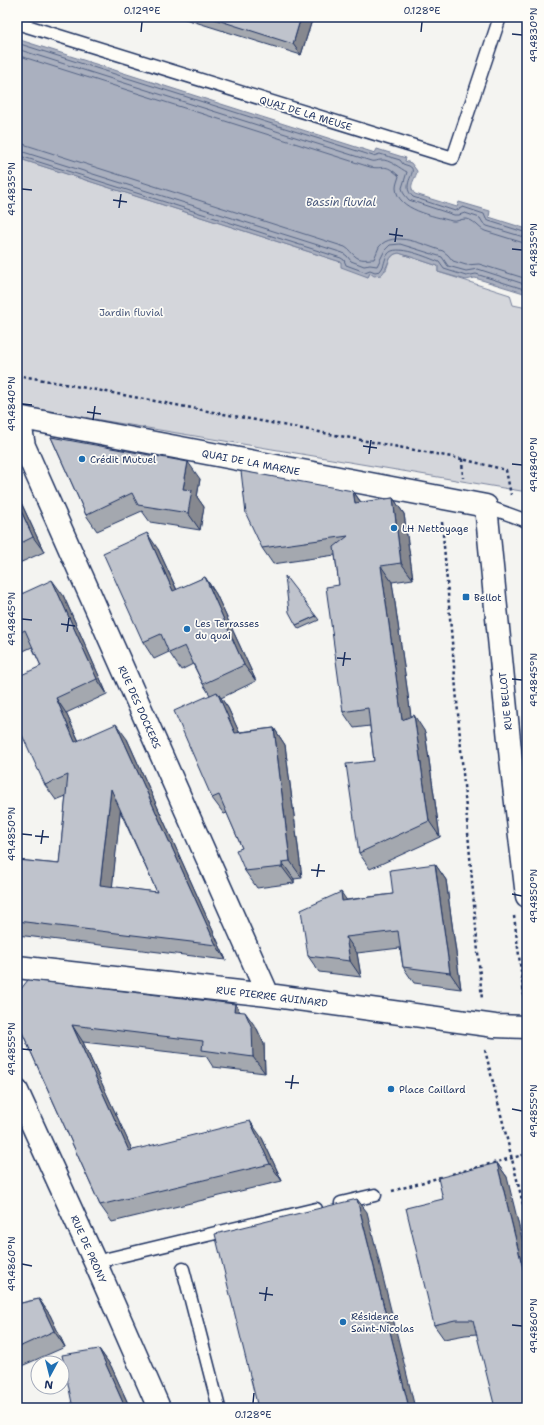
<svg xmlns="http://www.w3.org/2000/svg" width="544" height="1425" font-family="'Shantell Sans',sans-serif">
<rect width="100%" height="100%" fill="#f4f4f1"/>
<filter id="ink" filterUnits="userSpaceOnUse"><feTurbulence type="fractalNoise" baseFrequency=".025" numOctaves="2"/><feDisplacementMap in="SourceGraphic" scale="8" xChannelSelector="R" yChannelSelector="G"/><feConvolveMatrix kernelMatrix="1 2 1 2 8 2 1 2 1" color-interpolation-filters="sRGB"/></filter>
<g filter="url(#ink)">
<path fill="#d4d6db" stroke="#78829c" d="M17,158L341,262L368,277L370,273L386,270C389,262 390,254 399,253L438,266V272L510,295L513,305L527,308V492L17,406Z"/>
<path fill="#aab0bf" stroke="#717c98" d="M17,39L375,153L377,149L406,158L405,161L411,163L417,171C416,179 407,186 415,194L457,207L459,202L490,211L489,217L527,229V294L475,278L466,280L438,272V266L399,253C387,254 389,268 381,275L374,276L370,273L368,277L341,267V262L17,158Z"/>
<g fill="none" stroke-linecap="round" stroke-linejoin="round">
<path stroke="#546385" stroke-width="1" d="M17,43L373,156L380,154L400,160L403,164C405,165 407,165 409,166C420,171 399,184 413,197L455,211L463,207L484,214L486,219L489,221L527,233
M17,49L371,161C376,162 377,160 381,160C389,159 401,169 407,172L402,188L404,194L409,200L454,215H459L465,213L480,218L483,223L487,226L527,238
M17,55L370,167C385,170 384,162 399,176C398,180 396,184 396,188C397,210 434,216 452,221C457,222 461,219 465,219C474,219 478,228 485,231L527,244
M17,144H23L345,247C350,250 351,253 355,256C360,261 368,259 374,259C376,255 377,251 379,247C393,229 426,246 443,251L448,255L453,261L466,265L479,264L527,279
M17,150L343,253L347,256L351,261L364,266L370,265L377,266L385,250L390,245L400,244L442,257L448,266L466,271L478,269L527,285
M17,155L341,258L344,260L346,265L365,272L370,270L375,272L380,271C385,266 384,259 388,254C395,243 429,258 439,262L444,269L466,276L476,274L527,290"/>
<g stroke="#1b2f5e" stroke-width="15">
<path id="lane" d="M17,23L453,158L500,17
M486,506L527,521
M341,1203L375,1195
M95,1262L316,1209
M183,1269L219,1408"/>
</g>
<g stroke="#1b2f5e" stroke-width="25">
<path id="street" d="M17,417L486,506L511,760L527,896
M19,417L24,446L268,995
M17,967L268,995L495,1026L527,1027
M17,1091L95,1262L159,1408"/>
</g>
<path stroke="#1b2f5e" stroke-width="2.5" stroke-dasharray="3 3" stroke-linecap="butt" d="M17,375L462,459L506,470L511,495
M462,459L463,478
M442,522L482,1000
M514,916L525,1003
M485,1050L527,1220
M452,1174L523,1155
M392,1191L441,1177"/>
<use href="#lane" stroke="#fdfcf7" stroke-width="12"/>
<use href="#street" stroke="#fdfcf7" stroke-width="22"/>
</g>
<path fill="#a4a8af" stroke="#1b2f5e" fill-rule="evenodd" d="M179,17H313L301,55Z
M51,437L200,479L197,497L204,507L200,530L150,522L142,511L97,531L86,515Z
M353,491L361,502L393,498L404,514L413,579L392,582L411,717L425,732L440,837L370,869L359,853L374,761L370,726L354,728L343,712L339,585L335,555L273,564L262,548Z
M17,494L44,552L17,564Z
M158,549L177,590L205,577L216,594L256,681L221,698L228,708L239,732L274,728L285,745L302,878L294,879V883L257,888L245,871L242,848L227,813L224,814L212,798L210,695L203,684L193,664L181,670L169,652L154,659L143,642Z
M63,595L107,694L66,713L79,741L127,739L226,960L17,935V860L59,864L66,796L56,800L45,785L41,666L32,647L17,654V596ZM120,811L157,892L112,887Z
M316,616L319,620L299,629L296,625Z
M435,864L446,880L461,989L414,983L403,967L400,948L357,953L361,977L319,972L308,956L346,900L393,894Z
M240,1011L257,1029L264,1044L265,1073L213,1067L206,1056L83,1042L132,1150L262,1138L282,1181L112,1222L100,1205L17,1021Z
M497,1163L507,1177L477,1334L465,1335L444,1339L434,1325L443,1199Z
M39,1299L50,1315L65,1347L17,1368V1304Z
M99,1349L111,1366L130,1408H73Z"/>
<path fill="#86888f" stroke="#1b2f5e" d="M301,17H313L301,55L293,44Z
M188,462L200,479L197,497L204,507L200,530L188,513L183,489Z
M353,491L364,507L355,503Z
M17,494L44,552L33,537L17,502Z
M393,498L404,514L413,579L401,563Z
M147,533L158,549L185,608L173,591Z
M381,566L392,582L414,737L402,720Z
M205,577L216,594L256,681L244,665Z
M52,580L63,595L107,694L97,679Z
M217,692L228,708L247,749L235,733Z
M56,698L66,713L86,757L75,742Z
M414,715L425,732L440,837L429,821Z
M116,724L127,739L226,960L216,945Z
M274,728L285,745L302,878L290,861Z
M111,789L121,804L111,900L100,885Z
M282,862L294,879V883L282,867Z
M435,864L446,880L461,989L450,973Z
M341,892L352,908L342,901Z
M346,937L357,953L361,977L350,961Z
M235,1004L246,1021L234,1011Z
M245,1012L257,1029L264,1044L265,1073L253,1057Z
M72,1025L83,1042L140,1167L129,1151Z
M250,1121L262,1138L282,1181L270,1164Z
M497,1163L507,1177L527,1259V1285Z
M357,1199L367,1212L415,1408H409Z
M39,1299L50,1315L65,1347L54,1331Z
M99,1349L111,1366L130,1408H126L124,1405Z
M17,1391L20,1408H17Z"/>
<path fill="#bfc3cc" stroke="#1b2f5e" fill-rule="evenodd" d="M208,17H301L293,44Z
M51,437L188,462L183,489L192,490L188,513L138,505L132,493L86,515Z
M241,471L353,491L355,503L393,498L401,563L381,566L402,720L414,715L429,821L359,853L346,764L374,761L368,708L343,712L326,587L339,585L334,547L348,536L262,548L246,514Z
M17,502L33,537L17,545Z
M147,533L173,591L205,577L244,665L203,684L185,646L169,653L161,634L143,642L103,553Z
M285,576L316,616L296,625L289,612Z
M52,580L97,679L56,698L75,742L116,724L216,945L17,921V860L59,864L68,775L45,785L17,724V677L41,666L25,630L17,634V596ZM111,789L157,892L100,885Z
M217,692L235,733L274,728L290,861L282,862V867L245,871L236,850L242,848L219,795L212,798L174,711Z
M435,864L450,973L403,967L398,931L346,937L350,961L308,956L301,910L341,892L342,901L393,894L390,870Z
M28,980L235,1004L234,1011L245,1012L252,1028L253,1057L202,1050L203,1041L72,1025L129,1151L250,1121L270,1164L100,1205L17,1021V994Z
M497,1163L527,1285V1408H495L473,1320H455L434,1325L406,1208L443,1199L438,1178Z
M357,1199L409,1408H258L215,1234Z
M39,1299L54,1331L17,1348V1304Z
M99,1349L124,1405L102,1408H73L62,1355Z"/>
</g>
<path fill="none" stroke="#1b2f5e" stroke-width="1.5" d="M141,32L142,22M421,32L422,22M512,34L522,35M22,189L32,190M113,200L127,202M119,208L121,194M389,234L403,236M395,242L397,228M512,249L522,250M22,404L32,405M87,412L101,414M93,420L95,406M363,446L377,448M369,454L371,440M512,464L522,465M22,619L32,620M61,624L75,626M67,632L69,618M337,658L351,659M343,666L345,652M512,679L522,680M22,834L32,835M35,836L49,837M41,844L43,830M311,870L325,871M317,877L319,864M512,894L522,896M22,1049L32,1050M285,1082L299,1083M291,1089L293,1075M512,1109L522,1111M22,1264L32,1266M259,1293L273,1295M265,1301L267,1287M512,1325L522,1326M253,1403L254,1393"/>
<g fill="#1f6fb2" stroke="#fdfcf7" stroke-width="1.5">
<circle cx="82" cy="459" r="4"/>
<circle cx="394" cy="528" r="4"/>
<rect x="462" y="593" width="8" height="8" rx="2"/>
<circle cx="187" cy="629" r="4"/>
<circle cx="391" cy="1089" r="4"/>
<circle cx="343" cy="1322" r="4"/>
</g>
<g text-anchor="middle" stroke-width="3.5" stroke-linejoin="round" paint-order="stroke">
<g font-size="10" fill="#1b2f5e" stroke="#fdfcf7">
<text transform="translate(306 113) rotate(17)" y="4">QUAI DE LA MEUSE</text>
<text transform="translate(251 462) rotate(11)" y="4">QUAI DE LA MARNE</text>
<text transform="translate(505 701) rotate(-96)" y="4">RUE BELLOT</text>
<text transform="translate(140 707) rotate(66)" y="4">RUE DES DOCKERS</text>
<text transform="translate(272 996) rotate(7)" y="4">RUE PIERRE GUINARD</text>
<text transform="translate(89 1249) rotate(66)" y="4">RUE DE PRONY</text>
</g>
<g font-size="10" fill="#49597d" stroke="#fdfcf7">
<text x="131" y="316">Jardin fluvial</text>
</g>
<g font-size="10" fill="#1b2f5e" stroke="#fdfcf7" text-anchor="start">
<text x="90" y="463">Crédit Mutuel</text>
<text x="402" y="532">LH Nettoyage</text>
<text x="474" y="601">Bellot</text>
<text x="195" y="627">Les Terrasses<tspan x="195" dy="12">du quai</tspan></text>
<text x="399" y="1093">Place Caillard</text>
<text x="351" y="1320">Résidence<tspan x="351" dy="12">Saint-Nicolas</tspan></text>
</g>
<g font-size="11" font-style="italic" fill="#46567b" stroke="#fdfcf7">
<text x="341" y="206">Bassin fluvial</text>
</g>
</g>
<rect width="544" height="1425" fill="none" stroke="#fdfcf7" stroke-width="44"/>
<g transform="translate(50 1375) rotate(187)"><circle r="19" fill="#fdfcf7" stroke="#a3aaba"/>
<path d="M0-3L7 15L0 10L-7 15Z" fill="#1f6fb2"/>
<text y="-6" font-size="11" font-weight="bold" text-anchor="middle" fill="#1b2f5e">N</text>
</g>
<rect x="22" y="22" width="500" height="1381" fill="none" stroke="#1b2f5e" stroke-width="1.5"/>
<g font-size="10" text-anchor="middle" fill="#1b2f5e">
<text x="142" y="14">0.129°E</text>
<text x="422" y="14">0.128°E</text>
<text transform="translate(533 35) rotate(-90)" y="4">49.4830°N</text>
<text transform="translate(11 189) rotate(-90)" y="4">49.4835°N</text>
<text transform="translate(533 250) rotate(-90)" y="4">49.4835°N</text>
<text transform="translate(11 404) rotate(-90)" y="4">49.4840°N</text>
<text transform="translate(533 465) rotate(-90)" y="4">49.4840°N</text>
<text transform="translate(11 619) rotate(-90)" y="4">49.4845°N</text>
<text transform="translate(533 680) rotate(-90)" y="4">49.4845°N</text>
<text transform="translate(11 834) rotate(-90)" y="4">49.4850°N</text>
<text transform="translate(533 896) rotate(-90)" y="4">49.4850°N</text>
<text transform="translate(11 1049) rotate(-90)" y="4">49.4855°N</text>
<text transform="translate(533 1111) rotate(-90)" y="4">49.4855°N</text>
<text transform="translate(11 1264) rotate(-90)" y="4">49.4860°N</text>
<text transform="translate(533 1326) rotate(-90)" y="4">49.4860°N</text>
<text x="253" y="1418">0.128°E</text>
</g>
</svg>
